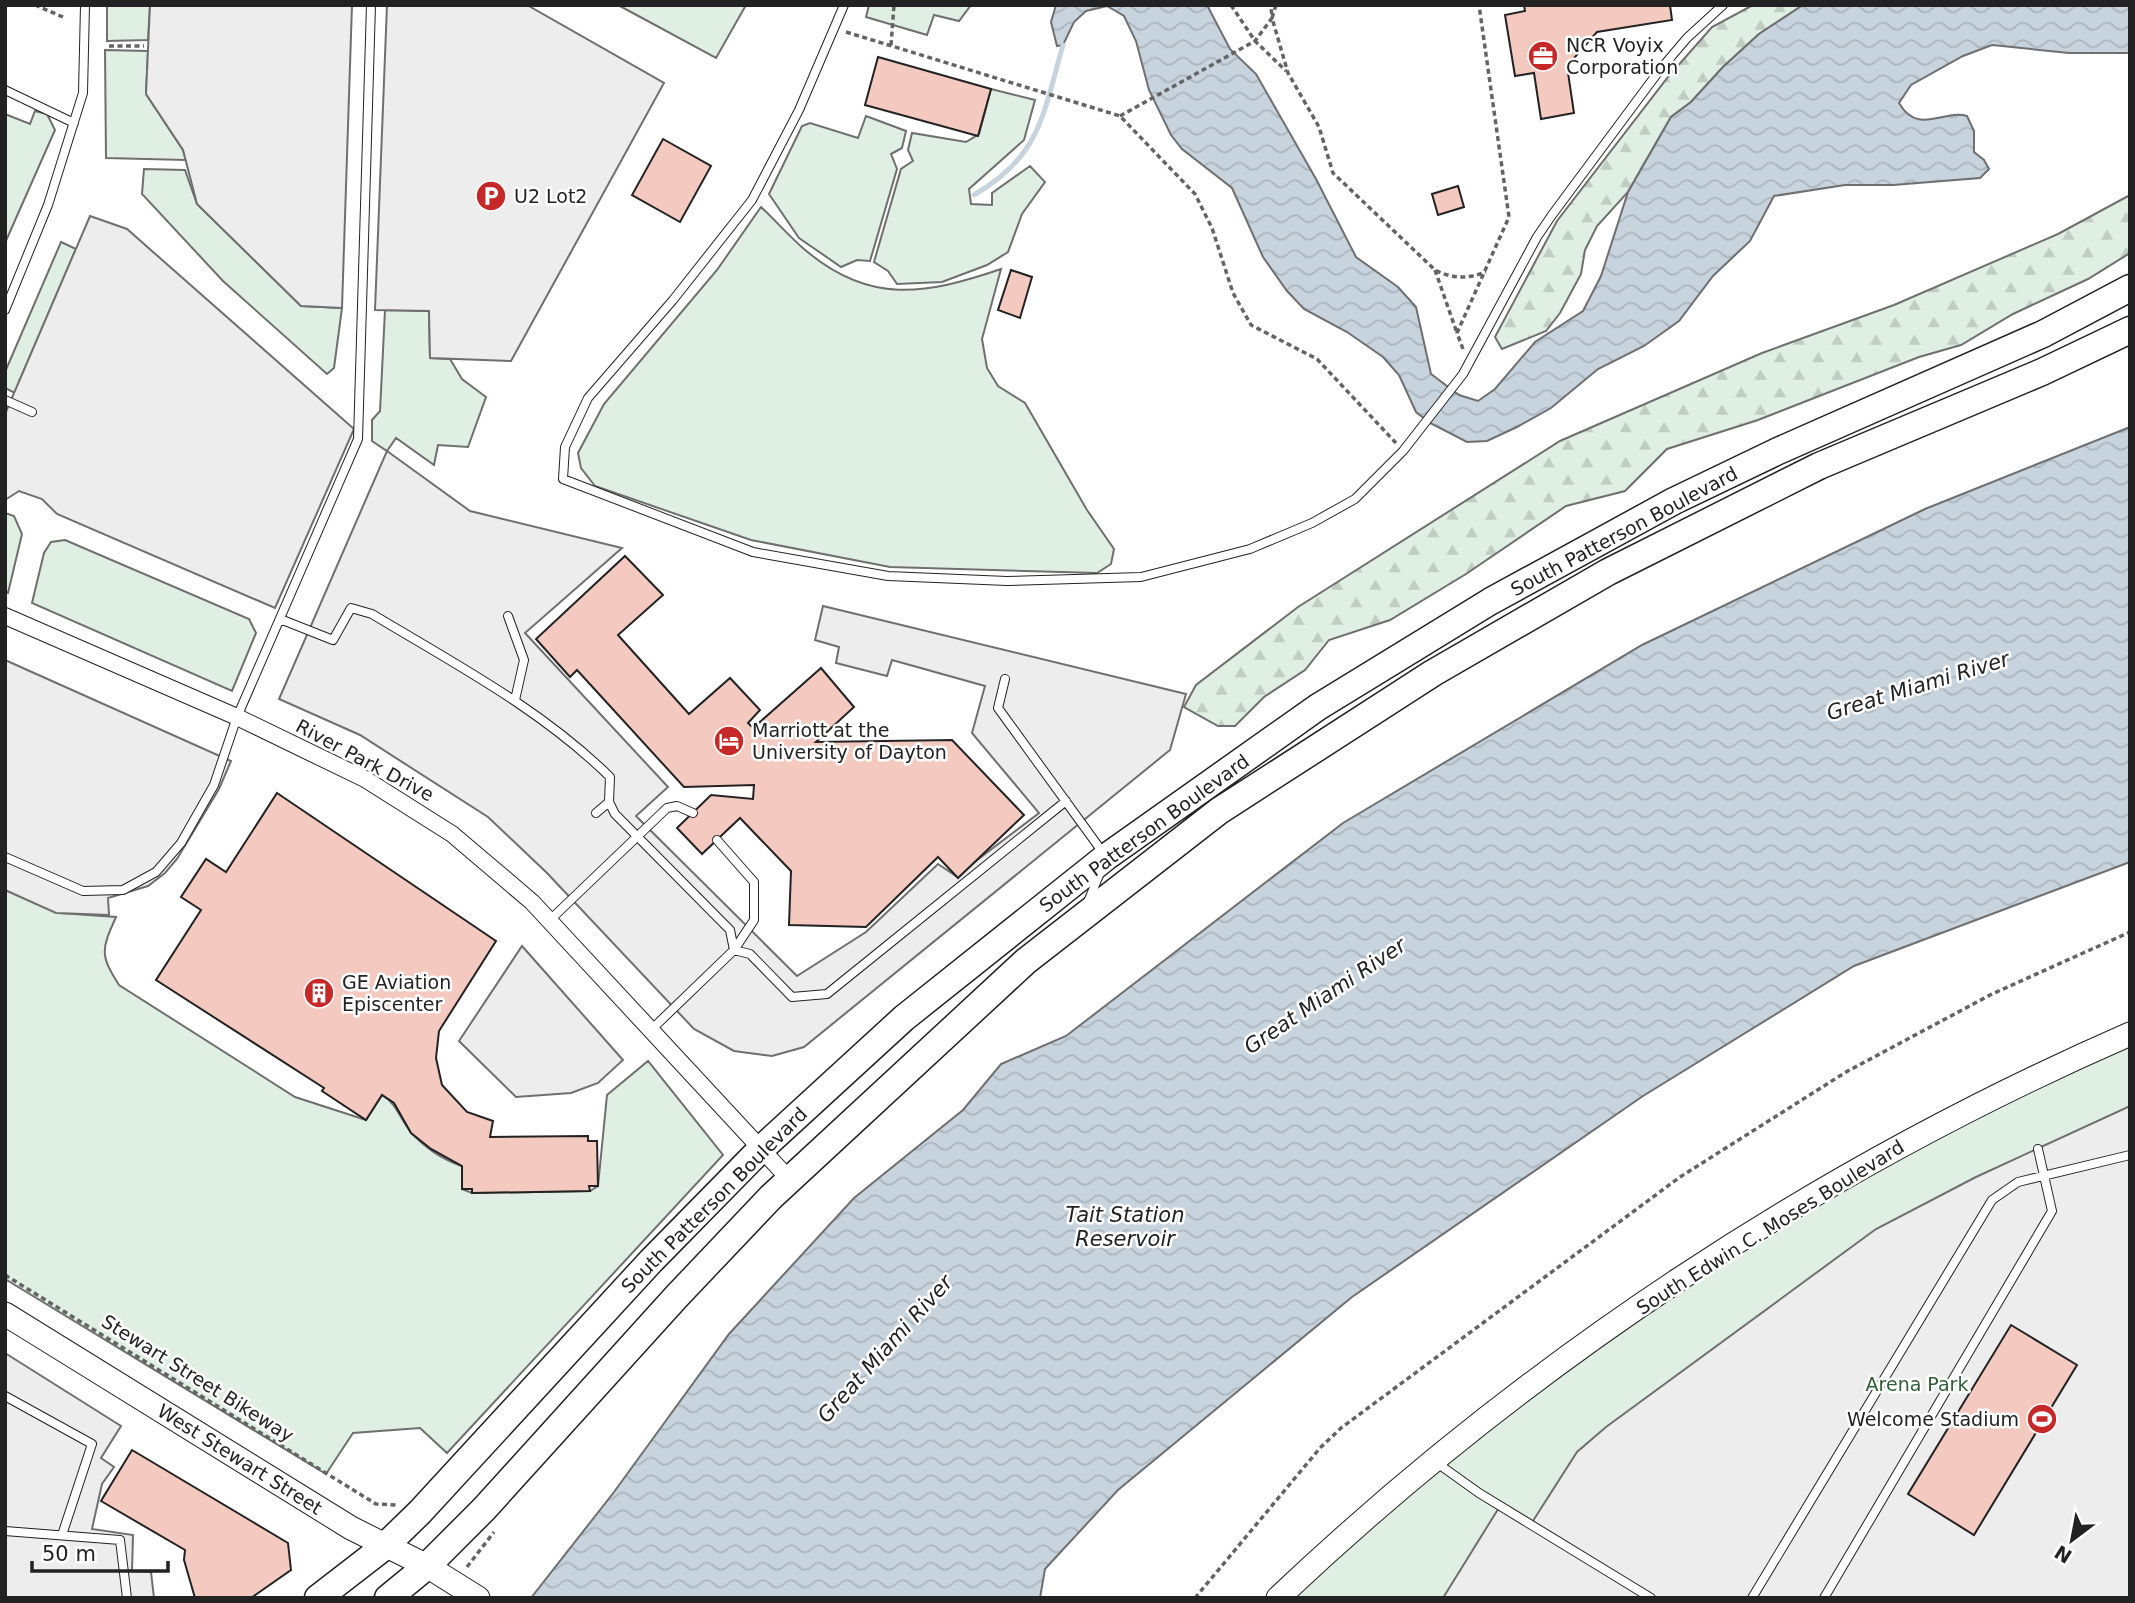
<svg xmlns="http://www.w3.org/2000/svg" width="2135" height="1603" font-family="'DejaVu Sans',sans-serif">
<defs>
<pattern id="forest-firs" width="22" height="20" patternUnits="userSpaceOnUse" patternTransform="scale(1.75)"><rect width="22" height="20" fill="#e0efe3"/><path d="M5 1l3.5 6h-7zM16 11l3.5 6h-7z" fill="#c0cdc2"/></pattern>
<pattern id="water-waves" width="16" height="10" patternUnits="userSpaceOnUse" patternTransform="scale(1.75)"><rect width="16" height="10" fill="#c7d3dd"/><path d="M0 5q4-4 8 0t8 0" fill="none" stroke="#abb5bd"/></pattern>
</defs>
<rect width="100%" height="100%" fill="#fff"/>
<path fill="#e0efe3" stroke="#6f6f6f" stroke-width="2" d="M107,5H150L148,40L107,41Z
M618,5H746L716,58Z
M869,5H971L959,21L934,15L927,35L866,17Z
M105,50L148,51L146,94L183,150L186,160L106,158Z
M991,89L1035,100L1024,140L969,189L971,204L992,205V193L1030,166L1045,182L1022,214L1008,252L987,265L942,282L897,284L888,271L874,262L901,169L913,161L908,150L912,133L966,142L979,134Z
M35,111L47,114L55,130L5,243V114L30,124Z
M866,116L906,131L902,148L891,154L897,169L870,261L857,260L841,267L799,238L769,194L802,126L810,123L858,138Z
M144,169L185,170L197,204L301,306L342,308L334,368L327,374L223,281L142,194Z
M761,207C776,221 789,236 804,249C869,305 925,295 1001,269L982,339L987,368L998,386L1025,403L1087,510L1114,549L1111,564L1097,573L890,567L751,540L595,486L581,468L578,453L604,404L717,270Z
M61,242L76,249L19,382L23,397L5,388V372Z
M385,310L429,311L430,358L450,359L462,379L486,397L468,447L438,445L434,465L396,438L387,451L372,441V420L380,411Z
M5,513L14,516L22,534L8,593L5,592Z
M65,540L249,619L256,633L232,691L32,603L44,553L51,542Z
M5,889L60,913L116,917C101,950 100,955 119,985L295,1097L366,1120L382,1095C397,1104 399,1117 410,1131C422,1146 443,1160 462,1166V1189L472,1193L590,1191L598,1186L607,1095L648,1061L723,1155L447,1453L420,1428L353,1433L326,1474L5,1279Z
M2130,1034V1598H1297L1287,1589L1346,1533L1712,1258Z"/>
<path fill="url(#forest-firs)" stroke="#6f6f6f" stroke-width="2" d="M1753,5H1803L1759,34L1723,67L1691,102L1671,117L1628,192L1597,226L1585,250L1581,274L1560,313L1546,331L1502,349L1495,337L1557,221L1668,77L1712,27Z
M2130,195V253L2088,279L2013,314L1961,345L1919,357L1758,420L1667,449L1625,491L1566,506L1466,574L1390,620L1329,640L1305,670L1264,697L1235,726H1218L1184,707L1196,685L1298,607L1560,441L1762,353L1894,305L2058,234Z"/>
<path fill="#ededed" stroke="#6f6f6f" stroke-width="2" d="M150,5H352L342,308L301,306L197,204L183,150L146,94Z
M387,5H527L664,83L511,361L430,358L429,311L375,310Z
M90,216L127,229L354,429L275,608L57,514L42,499L19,491L5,500V414Z
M387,451L470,511L622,548L525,633L668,787L636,816L797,976L866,932L938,864L956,876L1039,813L972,733L985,686L892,660L887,676L836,663L839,647L815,640L823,606L1186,694L1170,750L804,1047L772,1056L734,1051L694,1029L547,873L488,817L360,735L279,699Z
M5,660L231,761L219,789L177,859L165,873L148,886L108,898L109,915L56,913L5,890Z
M522,946L623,1060L598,1083L571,1093L516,1097L459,1041Z
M2130,1106V1598H1443L1500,1506L1531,1524L1577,1452L1606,1427L1876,1229L1976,1177Z
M5,1353L121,1426L101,1458L114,1467L102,1484L92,1529L133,1535L132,1571L151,1572L154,1598H5Z"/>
<path fill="url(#water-waves)" stroke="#6f6f6f" stroke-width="2" d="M1056,5H1207L1230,49L1256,74L1316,179L1356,257L1398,287L1416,307L1431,374L1459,395L1478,401L1495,389L1535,342L1583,311L1601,276L1628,192L1671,117L1691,102L1723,67L1759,34L1803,5H2130V53H2069L1992,45L1963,56L1911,85L1899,103C1918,136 1944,109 1967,116L1974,131V152L1984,160L1989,169L1980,178L1893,185H1845L1774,196L1750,241L1713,276L1679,321L1644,346L1598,369L1551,408L1517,427L1487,441L1467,442L1430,423L1416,412L1399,375L1383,357L1347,332L1304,309L1287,291L1263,257L1232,188L1182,149L1171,135L1149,90L1136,41L1124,16L1107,6L1086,11L1074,22L1063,45L1057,46L1051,22Z
M2130,427V862L1854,966L1643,1096L1352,1297L1118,1490L1045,1569L1040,1598H531L614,1492L729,1334L854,1198L963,1110L1001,1064L1066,1036L1343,823L1642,645L1925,509Z"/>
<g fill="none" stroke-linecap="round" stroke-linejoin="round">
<path stroke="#c7d3dd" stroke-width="5" d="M974,195C1041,156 1043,114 1063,45"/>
</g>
<path fill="#f3c9c0" stroke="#222" stroke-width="2" d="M1524,5H1670L1672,20L1597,32L1567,66L1574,113L1541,119L1534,73L1515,76L1505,15L1525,11Z
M878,57L991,89L978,136L865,105Z
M663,139L711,166L680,222L632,195Z
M1458,186L1464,207L1438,215L1432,194Z
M1011,270L1032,277L1020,318L998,310Z
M625,556L663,595L618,635L689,714L730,678L760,710L748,723L753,728L821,668L854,707L816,742L952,740L1024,815L958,878L938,857L866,927L789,925L791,871L740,818L702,854L677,828L711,795L753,799L754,785L684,787L577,670L570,677L536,639Z
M277,793L496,941L439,1031L436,1058L442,1085L467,1112L493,1121L490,1137L588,1136V1141H597L598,1186H589L590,1191L472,1193V1189H462V1166L431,1149L411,1133L394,1103L382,1095L366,1120L322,1091L324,1088L156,980L201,910L181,897L206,859L226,872Z
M2011,1325L2077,1365L1974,1535L1908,1494Z
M132,1450L288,1543L291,1570L251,1598H195L184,1560L185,1550L101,1501Z"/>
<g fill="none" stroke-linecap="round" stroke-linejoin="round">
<g stroke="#222" stroke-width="10">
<path id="service" d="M844,5L799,110L752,200L673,300L588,398L565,447L563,479L753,552L888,576L1007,581L1141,577L1250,549L1312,523L1355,499L1403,451L1463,374L1537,237L1552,215L1659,71L1687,38L1723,5
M5,90L74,123
M5,310L48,205L83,93L85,5
M5,400L32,412
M508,616L524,660L515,700
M280,619L333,640L351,608L372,614C455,664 541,709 610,777L609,802L615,814L730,930L734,950
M1005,679L998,708L1104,854
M596,813L609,802
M717,840L754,882V920L734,950
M5,857L83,891L123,890L156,872L181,843L214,785L237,717L358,439L371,5
M1088,902L1099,875
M550,920L667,808L677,806L693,813
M652,1029L734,950L750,954L792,997L827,994L1066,801
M5,1396L92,1444L62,1535
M1437,1463L1479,1493L1651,1598
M5,1531L120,1540L127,1598
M1752,1598L1992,1200L2018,1182L2130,1155
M1824,1598L2052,1211L2038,1149"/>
</g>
<g stroke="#222" stroke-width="18">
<path id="minor" d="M5,616L237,717L365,779L452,834L532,902L790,1180"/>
</g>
<g stroke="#222" stroke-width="25">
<path id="secondary" d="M5,1314L351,1528L427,1566L478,1598
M1278,1598C1526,1363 1816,1171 2130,1034"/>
</g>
<g stroke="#222" stroke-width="29">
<path id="primary" d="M318,1598L384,1547L420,1512L651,1261L760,1150L904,1018L1106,857L1318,707L1491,601L1674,501L1778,451L2043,334L2130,288
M388,1598L427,1566L484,1509L677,1296L771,1197L1026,961L1219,811L1433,673L1608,572L1819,466L2042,372L2130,330"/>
</g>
<path stroke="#646464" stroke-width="3.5" stroke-dasharray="5 3.5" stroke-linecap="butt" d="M35,5L63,17
M1231,5L1255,41L1286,71
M1276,5L1272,18L1288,73L1319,127L1333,173L1435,270C1453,279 1467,279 1486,272
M846,32L1120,116L1195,194L1212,228L1233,293L1251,325L1317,359L1396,443
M891,45L894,5
M109,46H144
M1120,116L1255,41L1272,18L1271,5
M1435,270L1457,333
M1463,349L1457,333L1509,217L1479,5
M5,1275L376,1504L396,1505
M467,1567L494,1532
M1195,1598L1320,1448L1341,1428L1680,1177L1846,1072L1992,994L2130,932"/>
<use href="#service" stroke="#fff" stroke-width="8"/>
<use href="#minor" stroke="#fff" stroke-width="16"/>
<use href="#secondary" stroke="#fff" stroke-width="23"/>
<use href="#primary" stroke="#fff" stroke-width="26"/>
</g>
<defs>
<g id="office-disc" transform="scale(1.575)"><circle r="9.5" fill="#c62828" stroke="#fff"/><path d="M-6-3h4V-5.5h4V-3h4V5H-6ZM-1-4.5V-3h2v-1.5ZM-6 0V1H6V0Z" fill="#fff"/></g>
<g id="parking-disc" transform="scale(1.575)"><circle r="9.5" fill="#c62828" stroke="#fff"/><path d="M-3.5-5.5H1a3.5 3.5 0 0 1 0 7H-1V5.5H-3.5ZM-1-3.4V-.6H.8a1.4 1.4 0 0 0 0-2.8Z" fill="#fff"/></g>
<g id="hotel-disc" transform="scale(1.575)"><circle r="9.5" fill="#c62828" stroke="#fff"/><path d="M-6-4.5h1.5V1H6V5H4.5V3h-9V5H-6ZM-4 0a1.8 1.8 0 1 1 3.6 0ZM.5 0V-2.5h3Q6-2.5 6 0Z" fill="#fff"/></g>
<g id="building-disc" transform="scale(1.575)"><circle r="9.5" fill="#c62828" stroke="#fff"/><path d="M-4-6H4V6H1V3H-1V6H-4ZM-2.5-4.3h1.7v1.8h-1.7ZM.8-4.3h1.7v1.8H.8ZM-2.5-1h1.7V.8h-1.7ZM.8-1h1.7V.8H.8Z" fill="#fff"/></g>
<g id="stadium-disc" transform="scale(1.575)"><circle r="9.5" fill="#c62828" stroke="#fff"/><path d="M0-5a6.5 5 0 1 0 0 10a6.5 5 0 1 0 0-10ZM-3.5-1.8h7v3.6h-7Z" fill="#fff"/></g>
</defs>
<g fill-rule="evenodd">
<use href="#office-disc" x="1543" y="56"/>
<use href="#parking-disc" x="491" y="196"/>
<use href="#hotel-disc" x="729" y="741"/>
<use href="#building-disc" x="319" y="993"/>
<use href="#stadium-disc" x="2042" y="1419"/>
</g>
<g text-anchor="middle" stroke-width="5" stroke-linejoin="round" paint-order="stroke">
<g font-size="19" fill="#222" stroke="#fff" text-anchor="start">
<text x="1566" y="52">NCR Voyix<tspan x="1566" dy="22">Corporation</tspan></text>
<text x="514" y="203">U2 Lot2</text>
<text x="752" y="737">Marriott at the<tspan x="752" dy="22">University of Dayton</tspan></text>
<text x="342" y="989">GE Aviation<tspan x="342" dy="22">Episcenter</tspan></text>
<text x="2019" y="1426" text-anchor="end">Welcome Stadium</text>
</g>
<g font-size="19" fill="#222" stroke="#fff">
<text transform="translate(1624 531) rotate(-28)" y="7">South Patterson Boulevard</text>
<text transform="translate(365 760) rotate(28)" y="7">River Park Drive</text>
<text transform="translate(1144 833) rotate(-36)" y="7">South Patterson Boulevard</text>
<text transform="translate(714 1200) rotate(-45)" y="7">South Patterson Boulevard</text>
<text transform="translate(1770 1227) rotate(-32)" y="7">South Edwin C. Moses Boulevard</text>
<text transform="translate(198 1378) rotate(32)" y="7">Stewart Street Bikeway</text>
<text transform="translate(240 1459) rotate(32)" y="7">West Stewart Street</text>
</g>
<g font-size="19" fill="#2f5e38" stroke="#fff">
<text x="1917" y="1391">Arena Park</text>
</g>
<g font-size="21" font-style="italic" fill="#222" stroke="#fff">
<text transform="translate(1918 686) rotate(-17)" y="7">Great Miami River</text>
<text transform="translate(1325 996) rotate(-34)" y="7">Great Miami River</text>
<text x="1125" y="1222">Tait Station<tspan x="1125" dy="24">Reservoir</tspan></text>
<text transform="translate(885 1349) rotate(-48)" y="7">Great Miami River</text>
</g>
</g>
<rect width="2135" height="1603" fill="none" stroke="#222222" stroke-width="14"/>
<g transform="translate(2072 1540) rotate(212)" stroke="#ffffff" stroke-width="5" paint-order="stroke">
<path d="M0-5L12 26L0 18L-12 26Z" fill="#222222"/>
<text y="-10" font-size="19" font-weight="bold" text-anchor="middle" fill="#222222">N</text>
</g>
<path d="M32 1561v10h136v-10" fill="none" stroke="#222222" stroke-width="3.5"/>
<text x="42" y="1561" font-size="21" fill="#222222" stroke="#ffffff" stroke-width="5" paint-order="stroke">50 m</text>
</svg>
